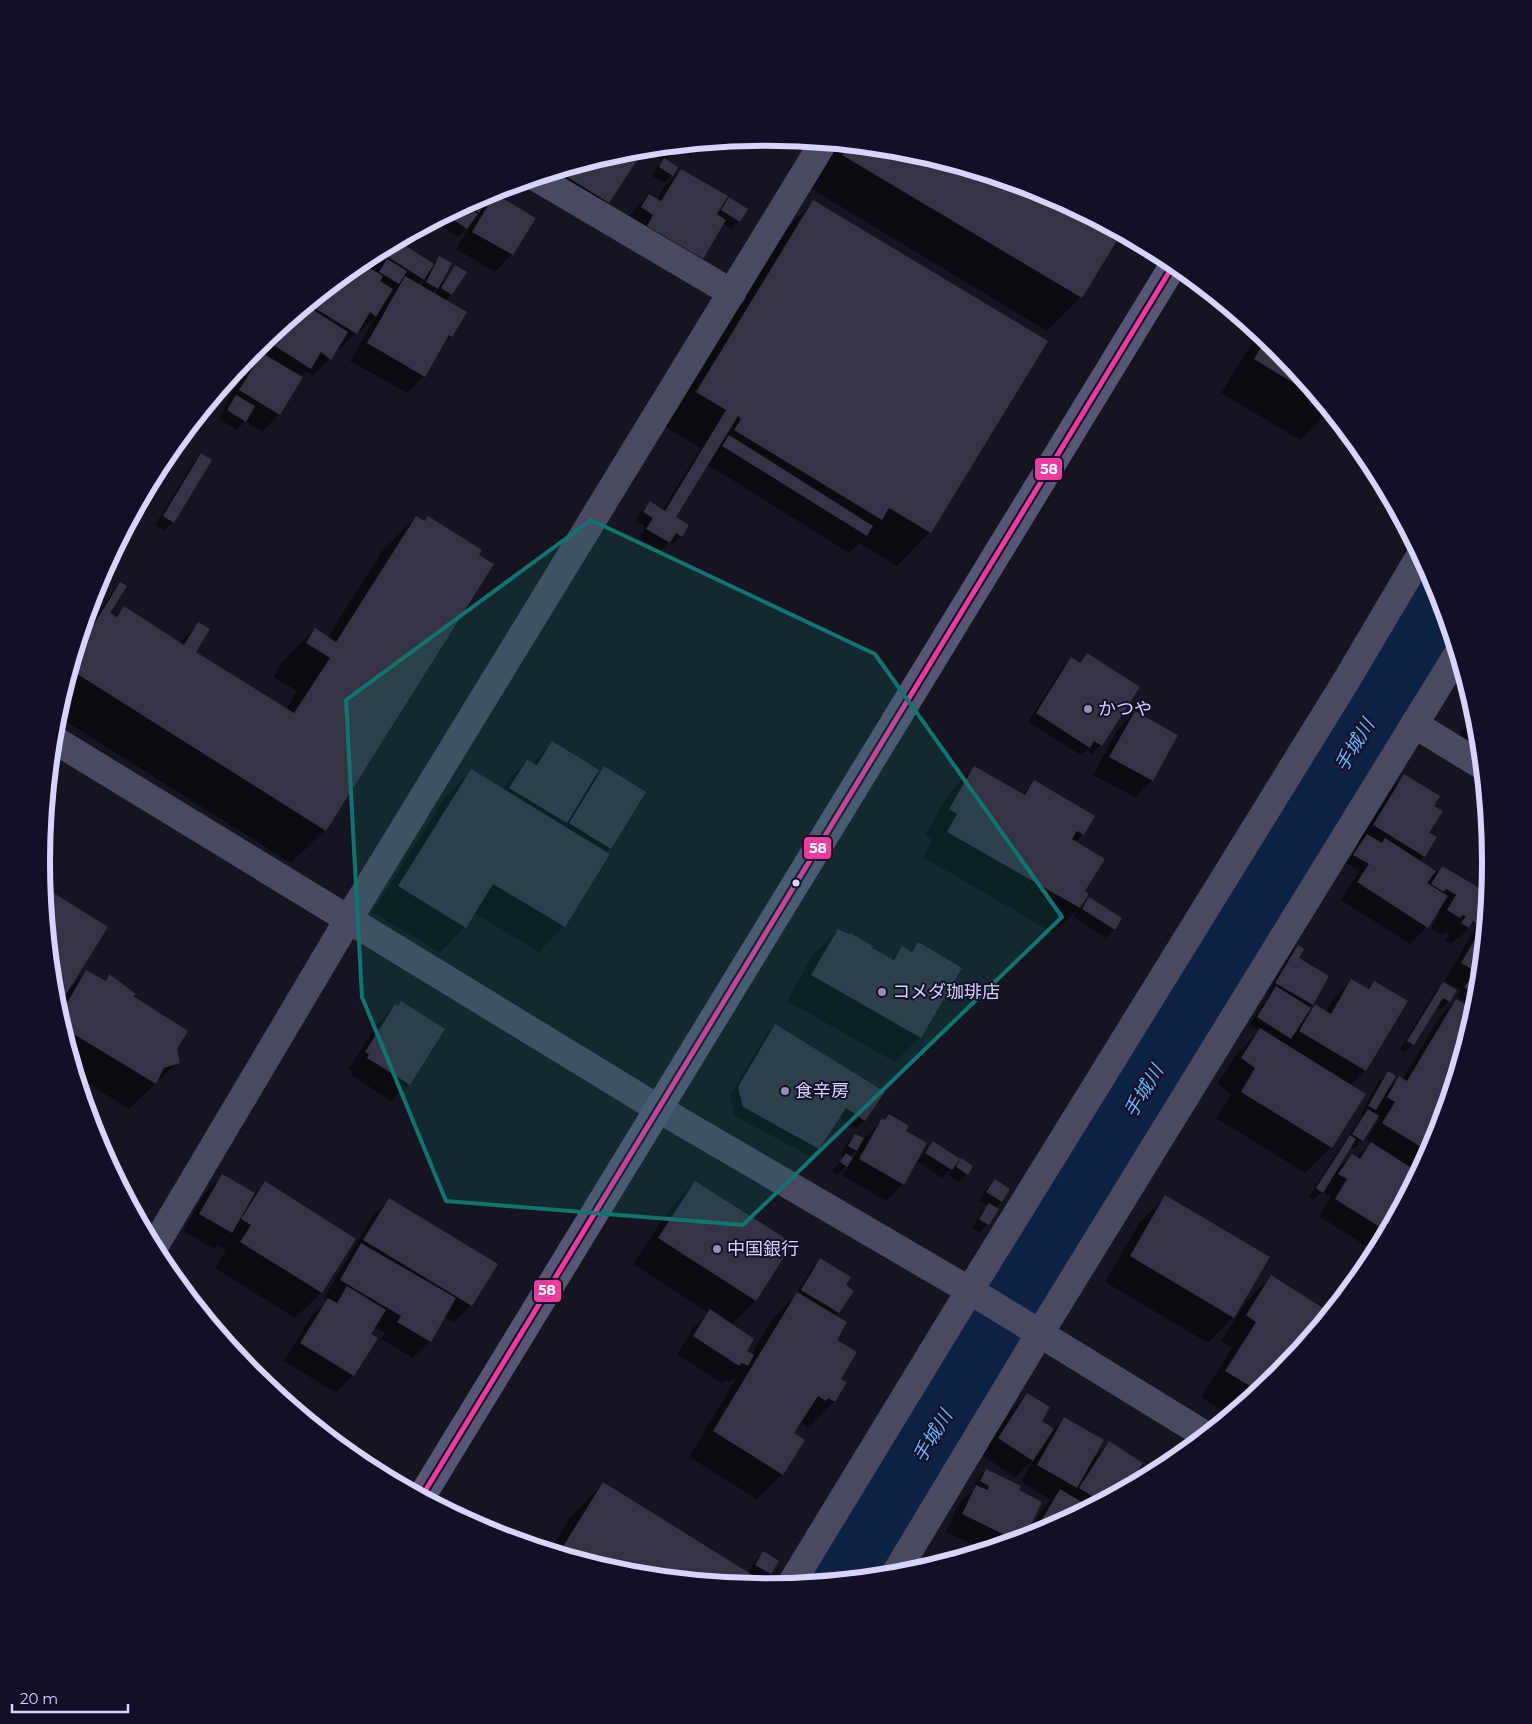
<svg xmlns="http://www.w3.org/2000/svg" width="1532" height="1724" font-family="Montserrat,'Noto Sans JP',sans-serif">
<rect width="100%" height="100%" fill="#161421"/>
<path fill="#0007" fill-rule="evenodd" d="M703,143L690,156L679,148L666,161L672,175L664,183L652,176L656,168L663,161L654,156L649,161L639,155L609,202L591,219L548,192L562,170L625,151Z
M836,144L908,151L1044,193L1119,233L1081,297L1047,331L810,188Z
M681,170L721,206L729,199L739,221L731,229L722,224L702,258L685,275L624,224L632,212L649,195L657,200L664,187Z
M489,192L481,209L495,196L512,254L495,272L456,249L469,227L458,237L443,227L457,209Z
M813,202L930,532L897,566L859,543L849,553L707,464L674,518L681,536L673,544L669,542L661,551L639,538L645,527L636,521L641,511L650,503L662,511L701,448L664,426L780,235Z
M396,242L433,264L440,257L441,280L443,282L456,267L451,294L445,301L451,336L441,347L424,376L407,393L350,361L375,317L358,333L356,332L339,350L336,349L330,359L313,376L306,371L300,378L279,414L262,432L245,421L237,430L219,419L225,409L223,408L245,372L255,362L251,359L260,344L364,259ZM424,278L421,286L418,285ZM439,286L435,295L432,293Z
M1258,333L1279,350L1334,417L1328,413L1300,440L1221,393Z
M201,455L173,522L164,530L155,525L193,463Z
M416,517L325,830L291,863L57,716L77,649L112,592L121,584L105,619L114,617L124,608L179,643L198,624L194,652L286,710L297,691L273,677L282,662L315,629L327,638L383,550Z
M1087,655L1138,687L1101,745L1092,754L1086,750L1081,755L1028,722L1063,667L1071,659L1078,663Z
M1135,712L1152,780L1135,797L1093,775L1118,729Z
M1476,716L1477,721L1481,766L1452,747L1465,727Z
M552,743L592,780L605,768L610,848L605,853L608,854L564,926L539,952L474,913L465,927L440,953L373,912L446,796L471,771L503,790L510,778L527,761L532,764Z
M974,768L1022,795L1034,782L1093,816L1083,834L1075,842L1083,892L1081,905L1082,906L1089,898L1114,929L1106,938L1074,917L1079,908L1053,933L923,857L933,840L925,835L949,793Z
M1405,776L1433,807L1424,856L1419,861L1430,878L1442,867L1488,894L1487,903L1475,922L1458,939L1457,938L1451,944L1445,940L1450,934L1445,932L1442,935L1431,928L1440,913L1437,911L1427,927L1410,944L1341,900L1359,871L1346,863L1359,844L1357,842L1387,793Z
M44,888L107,928L70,988L86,972L104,982L109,976L131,997L176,1048L178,1062L129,1109L78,1077L55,1003Z
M1486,909L1477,1004L1475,1009L1457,996L1461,990L1445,981Z
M838,930L890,960L902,948L909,952L918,943L920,1037L895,1062L787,1001L812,956Z
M1298,946L1297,959L1312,1004L1308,1008L1306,1015L1316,1005L1326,1012L1334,998L1352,980L1367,989L1374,982L1365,1070L1350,1086L1331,1147L1305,1173L1216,1118L1231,1094L1217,1084L1235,1056L1259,1031L1249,1025L1270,993L1268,992L1290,955Z
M1444,983L1449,1001L1441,1009L1436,1007L1413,1044L1405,1052L1400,1050L1435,992Z
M1456,1000L1474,1011L1435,1140L1420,1168L1417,1172L1418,1173L1388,1228L1369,1248L1319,1216L1331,1197L1322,1192L1313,1200L1309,1197L1342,1145L1363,1116L1361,1114L1379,1081L1388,1073V1089L1399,1078L1402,1080L1439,1018ZM1376,1118L1379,1119L1366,1140L1371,1144L1356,1158L1352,1155L1336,1171L1350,1146L1354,1149L1362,1140Z
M401,1002L443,1029L409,1084L391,1101L351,1075L353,1072L349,1069L378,1023L395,1006L396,1007Z
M775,1025L864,1121L856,1129L839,1117L818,1148L809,1156L735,1116L730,1096L767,1033Z
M883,1120L905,1132L903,1184L886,1201L843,1176L850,1163L838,1174L832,1171L844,1156L841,1155L847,1143L855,1135L864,1139ZM859,1147L853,1159L849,1157Z
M933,1143L954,1167L962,1160L967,1174L958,1182L949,1175L951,1169L942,1178L916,1160L918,1161L925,1151Z
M222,1176L254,1194L265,1183L355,1239L321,1293L295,1318L215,1268L226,1250L218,1245L214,1249L183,1231L205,1193Z
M995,1181L1001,1201L995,1208L997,1209L988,1224L979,1233L972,1228L981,1213L988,1206L979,1201L986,1189Z
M695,1182L791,1243L755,1301L731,1325L745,1352L751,1355L772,1320L795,1296L812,1268L820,1260L844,1286L838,1312L834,1316L835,1340L839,1379L846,1383L834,1402L808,1427L802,1423L800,1426L798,1424L792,1434L782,1474L757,1499L689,1457L738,1375L730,1382L725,1380L721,1383L677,1354L693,1328L709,1313L633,1264L670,1208Z
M1166,1197L1233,1317L1208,1343L1105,1282L1140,1222Z
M389,1199L471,1305L454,1322L444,1317L430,1341L413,1358L381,1339L385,1333L374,1327L353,1375L336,1393L284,1361L311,1317L328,1300L324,1298L372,1217Z
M1271,1276L1324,1319L1278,1375L1229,1415L1201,1397L1232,1348L1221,1341L1246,1302Z
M1027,1394L1040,1421L1053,1430L1064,1419L1092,1460L1109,1443L1141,1463L1126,1488L1043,1532L1026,1537L1043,1508L1051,1500L1021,1482L1033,1460L1015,1477L982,1455L1010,1412Z
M986,1470L1014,1496L1041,1502L1023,1538L983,1550L946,1532L959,1503L973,1490L978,1478Z
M603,1484L747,1574L755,1561L763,1553L770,1573L761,1582L624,1573L550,1550L570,1517Z"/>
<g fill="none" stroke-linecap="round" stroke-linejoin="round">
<path stroke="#0d2144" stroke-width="70" d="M845,1579L974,1366L1053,1242L1441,603"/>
</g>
<path fill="#343243" d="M847,145L908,151L1044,193L1121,234L1082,298L842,155Z
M641,150L643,151L609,203L564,175L568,168L625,151Z
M664,158L678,167L673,176L659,167Z
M681,169L728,196L717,214L726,220L703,259L647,226L653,215L641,207L649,194L661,201Z
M493,191L479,213L466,205L489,192Z
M495,194L536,218L513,255L472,232Z
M729,197L748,209L740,222L721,210Z
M813,200L1048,341L931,533L889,508L882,520L734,430L741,419L738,416L676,517L689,525L682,537L676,533L670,543L646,529L653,518L643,512L650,501L665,511L726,410L696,392Z
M465,205L478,214L467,229L451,218L457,209Z
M398,241L434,264L424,280L379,251Z
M439,256L452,263L438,289L426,282Z
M387,259L407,271L399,284L379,272Z
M360,262L383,276L380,281L393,289L376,317L370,312L357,334L308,304Z
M455,265L467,272L452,295L441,288Z
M405,276L467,312L452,337L449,335L425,377L367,343Z
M307,306L348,332L331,360L321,352L311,369L267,341L271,335Z
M1266,339L1279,350L1318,398L1254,359Z
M262,353L303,377L280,415L239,390Z
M236,395L255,406L246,422L227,410Z
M729,435L873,526L867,536L722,446Z
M201,453L212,460L174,523L163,516Z
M416,516L425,521L428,516L482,550L479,555L494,564L326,831L74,672L81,661L75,657V655L120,582L127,586L110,613L117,617L124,606L184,645L198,622L210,629L196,652L294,713L330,658L306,643L315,628L336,642Z
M1087,653L1140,687L1102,746L1094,741L1090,748L1036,713L1071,657L1080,663Z
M1135,711L1178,735L1153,781L1109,757Z
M1476,717L1477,721L1478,736L1468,729Z
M552,741L599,770L567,823L509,788L527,760L537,765Z
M604,766L646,792L611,849L569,823Z
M974,766L1025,795L1034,780L1095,816L1084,835L1077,831L1072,839L1105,859L1085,891L1089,894L1080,908L947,832L957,814L949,809Z
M471,769L610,854L565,927L493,884L466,928L398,886Z
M1404,774L1440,796L1434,806L1443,811L1429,833L1437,837L1425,857L1373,825Z
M1367,834L1382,843L1385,838L1436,871L1427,883L1448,896L1428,928L1357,882L1369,864L1353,855Z
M1442,866L1488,893L1486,906L1476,923L1473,921L1469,928L1461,923L1466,916L1463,915L1460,918L1447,910L1456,895L1446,889L1444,892L1431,884Z
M44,887L108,927L57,1009L55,1003Z
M1089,897L1122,918L1115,930L1082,909Z
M1485,922L1480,974L1461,963Z
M838,929L849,934L850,933L873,946L872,948L894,960L902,946L912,952L918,942L962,968L921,1038L811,975Z
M1298,945L1304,949L1299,958L1329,976L1313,1005L1275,983Z
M86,970L106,981L109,974L136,994L133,996L188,1031L177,1049L180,1063L164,1068L156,1084L62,1027L59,1017Z
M1474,974L1479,978L1477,996L1464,987Z
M1351,979L1369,989L1374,981L1408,1001L1366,1071L1299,1031L1315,1004L1331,1014Z
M1443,982L1457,990L1450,1002L1443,998L1414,1045L1407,1041Z
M1276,986L1311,1008L1291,1039L1257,1017Z
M1456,999L1475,1010L1435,1140L1429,1152L1382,1123L1395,1102L1387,1097L1399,1076L1407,1081Z
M401,1001L445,1029L410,1085L367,1058L369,1054L365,1052L395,1004L398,1006Z
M775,1024L885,1092L865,1121L846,1108L819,1149L743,1107L738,1087Z
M1260,1028L1366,1094L1332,1148L1241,1092L1255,1068L1241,1058Z
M1388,1071L1396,1076L1376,1110L1368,1106Z
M1368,1109L1379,1116L1363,1141L1352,1134Z
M889,1114L909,1126L906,1131L927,1143L904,1185L859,1159L882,1118L885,1120Z
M855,1134L864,1138L857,1151L848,1146Z
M1350,1135L1356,1139L1323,1193L1316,1188Z
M933,1141L960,1159L952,1170L925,1153Z
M1371,1142L1418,1172L1386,1231L1335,1199L1347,1179L1338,1174L1352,1154L1360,1159Z
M846,1153L853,1158L847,1167L840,1162Z
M961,1158L973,1166L968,1175L956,1167Z
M222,1174L255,1193L232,1233L199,1214Z
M995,1179L1010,1189L1002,1202L986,1192Z
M265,1181L356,1239L322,1293L240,1242L251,1225L241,1219Z
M695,1181L793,1243L756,1301L658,1238Z
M1165,1195L1270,1257L1234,1318L1130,1256Z
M389,1198L498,1264L472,1306L363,1240Z
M989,1203L999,1209L989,1225L979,1219Z
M361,1243L456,1298L431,1342L397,1322L401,1316L340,1280Z
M820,1258L851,1277L846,1285L854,1291L839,1313L801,1290Z
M1271,1275L1326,1310L1322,1316L1325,1318L1278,1375L1258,1391L1225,1371L1256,1322L1246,1315Z
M347,1286L386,1310L371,1334L378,1338L354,1376L300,1343L328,1298L337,1303Z
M797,1292L847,1322L837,1340L857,1352L841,1379L847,1382L835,1402L828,1398L826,1401L818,1396L794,1433L805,1440L783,1475L713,1431Z
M710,1309L754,1339L747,1351L754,1355L748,1366L742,1363L739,1366L693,1336Z
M1027,1393L1050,1407L1042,1421L1054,1429L1033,1461L998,1438Z
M1064,1417L1104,1440L1077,1488L1037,1465Z
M1109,1441L1143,1463L1128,1486L1100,1501L1079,1488Z
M986,1469L1021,1486L1019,1490L1042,1502L1025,1537L1015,1540L962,1514L976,1485L988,1490L989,1486L980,1481Z
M603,1482L767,1584L766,1587L624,1573L559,1553Z
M1060,1489L1090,1507L1043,1532L1033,1535Z
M763,1551L779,1561L771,1574L755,1565Z"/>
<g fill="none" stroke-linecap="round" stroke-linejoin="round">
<path stroke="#4a4962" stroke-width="28" d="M537,178L732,293
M1414,724L1481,765
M895,1574L1040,1333L1457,655
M791,1584L970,1290L1346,681L1420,556"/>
<path stroke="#4a4962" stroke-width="28" d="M53,739L659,1109L984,1299L1205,1435
M154,1247L348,920L823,143"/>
<path stroke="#575674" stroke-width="28" d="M422,1496L1174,264"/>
<g stroke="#130f26" stroke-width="9">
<path id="bus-1" d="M422,1496L1174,264"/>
</g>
<use href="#bus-1" stroke="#f13a9d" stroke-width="5"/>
</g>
<path fill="#0f766e" fill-opacity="0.2" stroke="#0f766e" stroke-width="4" stroke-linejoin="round" d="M591,520L875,654L1062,917L743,1225L446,1201L362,997L346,700Z"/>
<g fill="#9591b1" stroke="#130f26" stroke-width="2">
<circle cx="1088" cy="709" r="5"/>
<circle cx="882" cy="992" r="5"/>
<circle cx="785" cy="1091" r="5"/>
<circle cx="717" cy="1249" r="5"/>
</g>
<circle fill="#d9d4ff" stroke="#130f26" stroke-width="2" cx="796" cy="883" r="4.5"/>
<g text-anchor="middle" stroke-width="4" stroke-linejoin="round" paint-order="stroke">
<g font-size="18" fill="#d9d4ff" stroke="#130f26" text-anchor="start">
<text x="1098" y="715">かつや</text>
<text x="892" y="998">コメダ珈琲店</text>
<text x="795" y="1097">食辛房</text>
<text x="727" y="1255">中国銀行</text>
</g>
<g font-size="19" font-style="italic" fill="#62b6ff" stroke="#130f26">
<text transform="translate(1354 745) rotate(-59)" y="7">手城川</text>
<text transform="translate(1143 1091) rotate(-59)" y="7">手城川</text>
<text transform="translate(932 1436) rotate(-59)" y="7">手城川</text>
</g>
</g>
<path d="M0 0H1532V1724H0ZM50 862a716 716 0 1 1 1432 0a716 716 0 1 1-1432 0Z" fill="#130f26" fill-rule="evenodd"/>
<path fill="none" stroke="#d9d4ff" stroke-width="6" d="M50 862a716 716 0 1 1 1432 0a716 716 0 1 1-1432 0Z"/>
<g stroke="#130f26" stroke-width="2">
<rect x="1034" y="457" width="29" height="24" rx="5" fill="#f13a9d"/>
<rect x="803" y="836" width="29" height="24" rx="5" fill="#f13a9d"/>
<rect x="533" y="1279" width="29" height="24" rx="5" fill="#f13a9d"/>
</g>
<g font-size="14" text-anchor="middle" font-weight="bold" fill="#fff">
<text x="1049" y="474">58</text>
<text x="818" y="853">58</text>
<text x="547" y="1295">58</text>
</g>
<path d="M12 1704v8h116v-8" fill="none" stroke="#d9d4ff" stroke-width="2.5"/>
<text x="20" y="1704" font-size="15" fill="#d9d4ff" stroke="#130f26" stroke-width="4" paint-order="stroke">20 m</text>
</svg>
